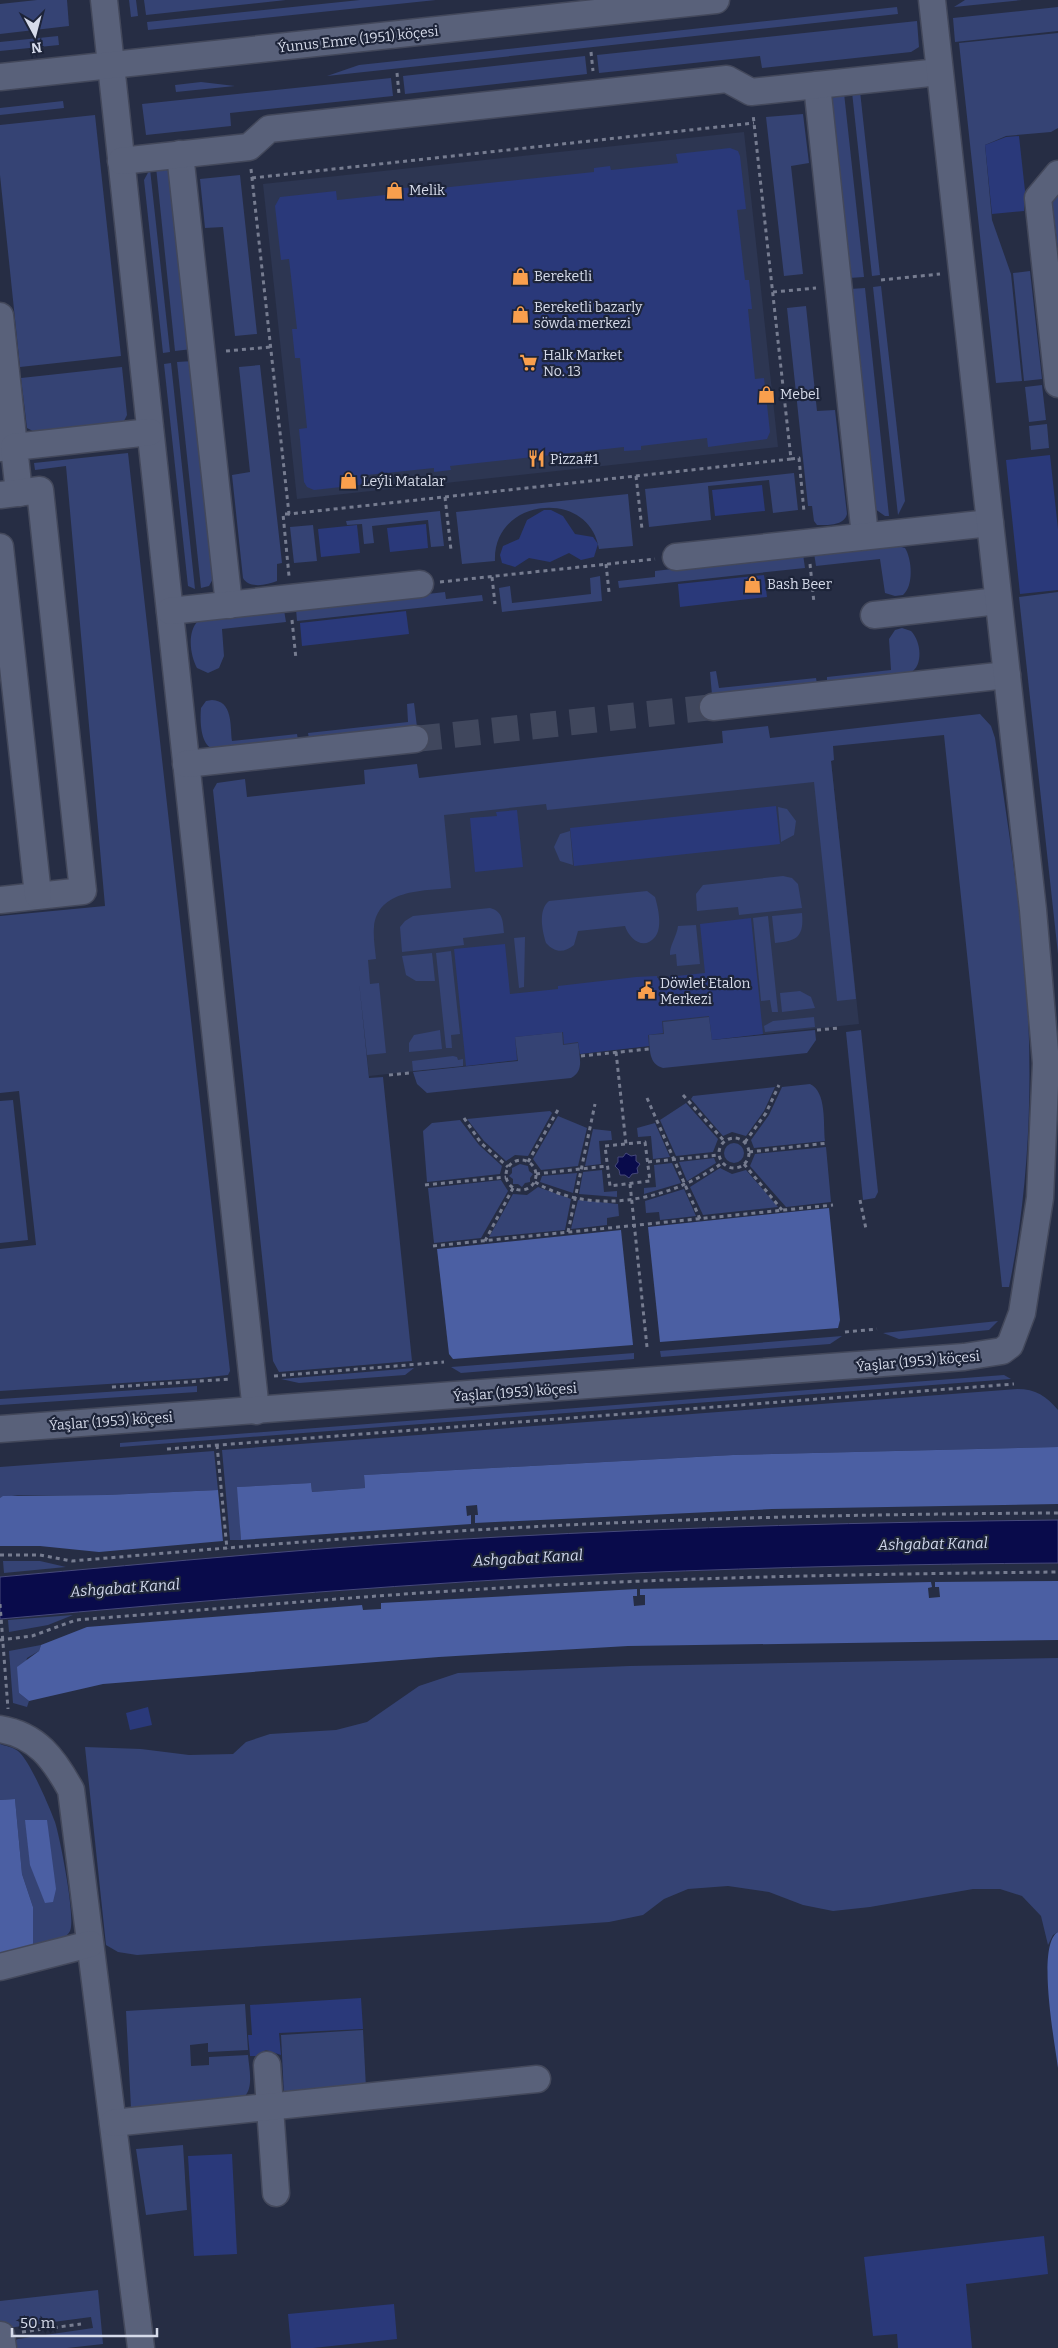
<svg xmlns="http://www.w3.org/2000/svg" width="1058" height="2348" viewBox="0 0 1058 2348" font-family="Bitter,serif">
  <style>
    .built { fill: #2d3652 }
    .green { fill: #354374 }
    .forest { fill: #4b5fa3 }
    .water { fill: #090b4b; stroke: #46497b }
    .building { fill: #2a397a }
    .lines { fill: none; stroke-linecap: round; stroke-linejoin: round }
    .minor-tunnel { stroke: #40475d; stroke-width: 26; stroke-dasharray: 26 13; stroke-linecap: butt }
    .minor-casing { stroke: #43485b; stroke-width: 29 }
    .path { stroke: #767c90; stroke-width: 3; stroke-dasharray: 4 4; stroke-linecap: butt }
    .minor { stroke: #59617a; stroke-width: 26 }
    .labels { text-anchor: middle; stroke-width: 4.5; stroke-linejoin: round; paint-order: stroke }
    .street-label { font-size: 14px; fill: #d6dbea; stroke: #1d2439 }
    .poi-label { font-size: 14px; fill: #d6dbea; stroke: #1d2439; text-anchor: start }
    .water-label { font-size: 15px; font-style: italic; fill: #d2d9ed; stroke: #1d2439 }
  </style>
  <rect width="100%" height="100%" fill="#262d44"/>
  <!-- built -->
  <g class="built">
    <polygon points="744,132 778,447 297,499 263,184"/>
    <polygon points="831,761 859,1024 369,1076 342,812"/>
  </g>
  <!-- green -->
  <g class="green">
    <polygon points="37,0 67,0 69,26 0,34 0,4"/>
    <polygon points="129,0 136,0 138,16 131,17"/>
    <polygon points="144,0 286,0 146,15"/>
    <polygon points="360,0 436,0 148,30 147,22"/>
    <polygon points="965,0 1022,0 954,7"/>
    <polygon points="897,7 898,14 327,76 359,65"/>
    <polygon points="1058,7 1058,31 955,42 953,18"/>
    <polygon points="917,21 919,47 911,52 762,68 760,56 599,73 597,55"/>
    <polygon points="1058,33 1058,128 1051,132 1006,136 985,145 992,220 1011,274 1022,381 996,383 959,43"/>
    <polygon points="58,36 59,45 0,51 0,42"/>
    <polygon points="585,56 587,74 405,94 403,76"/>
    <polygon points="391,78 393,96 230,113 231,126 146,135 142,104"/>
    <polygon points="201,82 235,86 176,92 175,85"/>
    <polygon points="860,91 880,275 872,276 852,92"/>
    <polygon points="844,93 864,277 849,278 831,99"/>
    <polygon points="63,101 64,108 0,115 0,108"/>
    <polygon points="803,114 809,163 791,166 803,274 784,276 766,117"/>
    <polygon points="95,115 121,356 20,367 0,175 0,125"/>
    <polygon points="156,167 170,171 192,349 175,351"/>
    <polygon points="150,169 170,352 163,353 144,180"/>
    <polygon points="240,175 257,334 235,336 223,227 205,228 200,179"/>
    <polygon points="1058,191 1058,251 1052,198"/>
    <polygon points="1030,271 1042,379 1024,381 1013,273"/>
    <polygon points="881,286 905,501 898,515 873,287"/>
    <polygon points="865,288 889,516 885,516 875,509 850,289"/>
    <path d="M806,306L817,411L835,410L847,514C844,526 828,525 817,525L814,521L812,506H808L787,308Z"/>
    <polygon points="193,361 215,575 209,586 201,588 177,362"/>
    <polygon points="171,363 195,589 188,586 164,364"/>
    <path d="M260,365L282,563L277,564V581C267,585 249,589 243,578L232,475L250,472L239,367Z"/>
    <polygon points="122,367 127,415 124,421 33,431 27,428 21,378"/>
    <polygon points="1042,385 1046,420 1029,422 1025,387"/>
    <polygon points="1047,424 1049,448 1031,450 1029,426"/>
    <polygon points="128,453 230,1371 228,1375 200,1378 0,1391 0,1249 36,1245 19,1091 0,1093 0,916 105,906 66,466 35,470 34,463"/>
    <polygon points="794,473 798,510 773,513 769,480 708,486 711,520 649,527 645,489"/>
    <path d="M628,494L633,546L599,549C589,487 492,498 495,561L462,564L456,512Z"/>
    <polygon points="440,511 444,546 431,547 428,520 372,526 374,543 364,544 362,524 347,525 346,521"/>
    <polygon points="313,525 317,561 294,563 290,527"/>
    <path d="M894,545L905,548C912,559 914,586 903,595L895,596L885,593L880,559L816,566L814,553Z"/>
    <polygon points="803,554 805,568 619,588 618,581 655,577 655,571"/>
    <polygon points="600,576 602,601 502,612 499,588 510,586 512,603 591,594 590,578"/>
    <polygon points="445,592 446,599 482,595 483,601 297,621 296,609"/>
    <polygon points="1058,592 1058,954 1019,597"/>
    <path d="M284,610L286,622L222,629L224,656L219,668L208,673L197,668C190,655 187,632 198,621Z"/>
    <path d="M902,628L911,631C921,641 924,666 910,673L827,683V677L891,670L889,639L895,630Z"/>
    <polygon points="716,671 719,688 816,678 817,684 712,695 710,672"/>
    <path d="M212,700C233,701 230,725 232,741L297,734L298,740L213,749C200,744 200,720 201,708L206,701Z"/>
    <polygon points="414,703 417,727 309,739 308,733 408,722 407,704"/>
    <path d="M980,714L991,726L995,738C1005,806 1016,875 1023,944C1034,1057 1032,1175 1009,1287H1002L944,735L833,746L834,760L831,761L856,999L837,1001L814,782L547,810L546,804L444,815L451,888C423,891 378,889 374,927C373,937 375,948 376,959L368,960L370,984L379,983L386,1053L367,1055L359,982L369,1078L383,1077L412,1361L279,1372L273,1361L213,790L217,783L245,779L247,797L365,784L364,770L417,764L419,778L723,743L722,731L768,726L770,738Z"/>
    <polygon points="778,807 787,809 796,821 794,835 781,842"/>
    <polygon points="570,831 573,865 560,861 554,847 560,834"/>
    <polygon points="783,876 792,878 798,884 802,908 739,915 738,907 697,911 696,894 703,885"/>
    <path d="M647,891L655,897C658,907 663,928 655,937C644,951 629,939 625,926L578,931L574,945C564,953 555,953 546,943C542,930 538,910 549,901Z"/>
    <path d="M490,908C503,911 503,922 504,933L463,938L464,945L402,952L400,927L405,921L413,916Z"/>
    <path d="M802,913C804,936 798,941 775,943L772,916Z"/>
    <polygon points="768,916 778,1012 772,1012 770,1000 761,1001 753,918"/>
    <path d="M696,925L700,964L677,966L676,954L670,955C669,946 677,936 678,926Z"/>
    <polygon points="525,937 524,987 519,988 514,938"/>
    <polygon points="451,951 460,1034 451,1035 452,1048 446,1048 436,953"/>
    <polygon points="432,953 435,981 416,981 406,975 402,956"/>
    <polygon points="800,991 811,997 815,1008 782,1012 780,993"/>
    <path d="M709,1017L712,1040L815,1030L816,1040L807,1053L663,1068C648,1064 650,1048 649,1035L664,1034L663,1022Z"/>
    <polygon points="814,1017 815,1027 765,1032 764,1026 773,1021"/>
    <polygon points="440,1030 442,1049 409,1052 409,1043 414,1035"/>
    <polygon points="861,1030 878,1192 875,1198 863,1200 846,1032"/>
    <path d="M562,1032L563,1045L578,1043C579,1056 585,1071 571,1078L427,1093L417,1084L413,1072L518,1061L515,1037Z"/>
    <polygon points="453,1056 457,1057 458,1060 463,1059 463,1066 413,1071 412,1061"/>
    <path d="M810,1084C827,1092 823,1124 825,1141L754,1148L751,1140L769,1115L782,1087Z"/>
    <polygon points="775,1087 764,1111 746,1136 732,1132 723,1136 691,1099 693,1096"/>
    <polygon points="13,1100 28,1240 0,1243 0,1101"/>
    <polygon points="686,1103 718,1139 713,1152 676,1156 660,1120"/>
    <polygon points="550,1111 552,1113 528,1156 515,1155 506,1161 484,1141 467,1119"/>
    <polygon points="558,1116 587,1128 578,1166 541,1170 533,1159"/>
    <polygon points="460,1120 479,1145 502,1166 500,1174 427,1182 423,1131 432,1123"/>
    <polygon points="655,1123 670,1157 653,1159 651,1136 638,1137 637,1128"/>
    <polygon points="593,1129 611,1131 612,1140 599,1141 601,1164 585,1166"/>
    <circle cx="734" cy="1153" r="10"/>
    <polygon points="826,1147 831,1202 786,1207 750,1166 755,1154"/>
    <polygon points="714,1158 716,1163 687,1181 679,1162"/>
    <polygon points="672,1163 681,1183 644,1194 644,1188 656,1187 654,1165"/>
    <polygon points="520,1164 528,1166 529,1171 533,1174 530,1178 530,1182 525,1183 522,1187 518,1184 513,1184 513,1179 509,1176 512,1173 512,1168"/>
    <polygon points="720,1168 732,1174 746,1170 778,1207 703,1215 690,1187"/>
    <polygon points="602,1170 604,1192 617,1191 617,1197 579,1194 583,1172"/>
    <polygon points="577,1173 573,1193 540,1182 542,1176"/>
    <polygon points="501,1180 508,1191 481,1238 434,1243 428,1188"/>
    <polygon points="538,1187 571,1199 565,1230 489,1237 513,1194 527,1195"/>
    <polygon points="684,1189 696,1216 660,1220 659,1212 646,1213 645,1201"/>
    <polygon points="578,1200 618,1204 619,1216 607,1218 607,1225 571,1229"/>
    <polygon points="998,1321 989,1330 899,1339 883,1333"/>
    <polygon points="842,1336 830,1344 661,1357 660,1351"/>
    <polygon points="634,1353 634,1359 461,1373 451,1367"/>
    <polygon points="414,1368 405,1375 299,1383 281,1379"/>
    <polygon points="1004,1375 1011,1379 120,1447 120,1443"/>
    <polygon points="197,1386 197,1392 0,1405 0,1399"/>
    <path d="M1017,1389C1036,1389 1046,1396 1058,1410V1447L733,1455L364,1475L365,1488L312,1492L311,1483L238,1487L241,1540H230L222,1450Z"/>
    <polygon points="214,1451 218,1490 106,1495 18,1495 0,1498 0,1467"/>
    <polygon points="3,1561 40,1561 66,1567 4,1573"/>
    <polygon points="73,1615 48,1625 9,1632 8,1620"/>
    <polygon points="41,1645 39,1651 27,1658 19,1693 29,1701 27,1707 13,1703 9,1651"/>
    <polygon points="1058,1658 1058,1932 1053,1935 1048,1945 1041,1916 1022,1896 1000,1889 973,1889 870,1907 833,1911 803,1905 769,1892 728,1886 688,1889 664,1899 643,1915 609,1922 137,1955 118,1952 106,1945 85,1747 141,1749 189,1755 233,1754 246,1742 270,1734 336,1730 367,1722 419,1686 458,1673 629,1666"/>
    <path d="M0,1744C5,1746 13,1747 18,1751C30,1761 49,1806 55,1822C60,1838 76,1918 70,1931C64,1942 45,1945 33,1949V1907L22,1874L15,1799L0,1800Z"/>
    <path d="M245,2004L248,2050L208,2052V2043L190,2045L191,2066L209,2065V2057L248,2055C249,2068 254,2088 244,2097L131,2108L126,2011Z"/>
    <polygon points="363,2030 366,2088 284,2095 281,2035"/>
    <polygon points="183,2145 187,2210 146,2215 136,2149"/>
    <polygon points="98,2290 103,2344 67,2348 11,2348 14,2341 18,2339 93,2328 91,2317 0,2329 0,2301"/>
  </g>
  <!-- forest -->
  <g class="forest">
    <polygon points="829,1208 840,1320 838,1328 660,1342 648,1227"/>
    <polygon points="621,1230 633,1345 453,1359 449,1354 437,1249"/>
    <polygon points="1058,1447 1058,1504 772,1509 475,1523 475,1515 478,1515 477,1505 466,1506 467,1516 471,1515 471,1524 241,1540 237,1487 311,1483 312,1492 365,1488 364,1475 733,1455"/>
    <polygon points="218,1490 223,1541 99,1552 40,1546 0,1546 0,1498 3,1496 106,1495"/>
    <polygon points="1058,1581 1058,1640 628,1646 439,1657 103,1684 29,1701 19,1693 17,1667 39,1651 41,1645 87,1627 362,1605 363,1610 381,1609 381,1603 637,1589 637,1596 633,1596 634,1606 645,1605 645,1595 640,1595 640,1589 931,1582 932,1587 928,1588 929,1598 940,1597 939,1587 935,1587 935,1582"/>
    <polygon points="15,1799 22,1874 33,1907 33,1949 0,1956 0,1800"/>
    <polygon points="25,1820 47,1820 56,1889 53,1902 45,1903 30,1865"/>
    <path d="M1058,1932V2068C1055,2044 1036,1944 1058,1932Z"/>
  </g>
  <!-- water -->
  <g class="water">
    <polygon points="626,1153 631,1156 636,1155 636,1161 640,1164 637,1168 638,1173 632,1174 629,1178 625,1175 620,1175 619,1170 615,1166 618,1162 618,1157 623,1157"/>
    <path d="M1058,1520V1563C916,1564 774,1567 632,1573C421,1582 210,1600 0,1619V1577C166,1562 332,1546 499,1537C685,1527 872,1522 1058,1520Z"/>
  </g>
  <!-- building -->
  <g class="building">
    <polygon points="1019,136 1025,191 1024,211 992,214 985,145 1006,137"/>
    <polygon points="730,148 738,151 740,156 746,209 737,210 745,280 749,280 752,309 748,309 755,379 764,378 770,432 767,439 708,447 707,438 641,446 641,450 624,451 624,447 450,466 451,470 434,472 434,468 367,475 368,484 314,490 307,487 304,482 299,429 307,428 300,358 295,358 292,329 297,329 289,259 281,260 275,206 280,197 336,191 337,200 404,193 403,188 420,187 421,190 594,172 594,168 610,166 611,170 678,163 676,154"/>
    <polygon points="1050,455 1058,529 1058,590 1020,594 1006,460"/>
    <polygon points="762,485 765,511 715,516 712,490"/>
    <polygon points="544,510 551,510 563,516 575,534 593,537 598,544 594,557 581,560 569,553 550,562 529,558 515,567 502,563 500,555 503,546 519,539 527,520"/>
    <polygon points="426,524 428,548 390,552 387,528"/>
    <polygon points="357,525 360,553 321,557 318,529"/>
    <polygon points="764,575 767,597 680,607 678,584"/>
    <polygon points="406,611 409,634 302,646 300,623"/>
    <polygon points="776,806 780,844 574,866 570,828"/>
    <polygon points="517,810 523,867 475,872 470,818 497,816 496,812"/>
    <polygon points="751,918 763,1034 712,1040 709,1016 662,1021 663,1033 648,1035 649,1046 580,1054 578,1042 564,1044 563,1032 515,1037 517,1060 466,1066 454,949 505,944 510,994 558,989 558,986 636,977 657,976 657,978 705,973 700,924"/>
    <polygon points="148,1707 152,1725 130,1730 126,1713"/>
    <polygon points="361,1998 363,2029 279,2033 281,2055 266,2050 256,2056 250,2056 248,2035 252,2035 250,2005"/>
    <polygon points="232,2154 237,2254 194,2256 188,2156"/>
    <polygon points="1044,2236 1048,2274 966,2284 972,2348 898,2348 897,2334 873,2336 864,2257"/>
    <polygon points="394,2304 397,2339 313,2348 291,2348 288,2314"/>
  </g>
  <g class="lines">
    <!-- minor-tunnel -->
    <polyline class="minor-tunnel" points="415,739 713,707"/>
    <defs>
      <g id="minor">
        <polyline points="104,0 256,1411"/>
        <polyline points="0,77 716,0"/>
        <polyline points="817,85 865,536"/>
        <polyline points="180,154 229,605"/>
        <polyline points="121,161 249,147 269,129 727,79 751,92 939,72"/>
        <polyline points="1058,174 1038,198 1058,384"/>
        <polyline points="0,316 14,447 0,448"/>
        <polyline points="19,493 14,447 150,432"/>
        <polyline points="0,495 40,490 83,891 0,900"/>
        <polyline points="0,547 38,895"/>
        <polyline points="676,557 990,523"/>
        <polyline points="170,611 420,584"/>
        <polyline points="874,615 998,601"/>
        <polyline points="713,707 1007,675"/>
        <polyline points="186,764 415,739"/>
        <polyline points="0,1429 964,1357 1002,1351 1010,1345 1022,1313 1040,1198 1046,1063 1033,910 932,0"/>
        <path d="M0,1729C37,1735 54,1759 71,1790L141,2348"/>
        <polyline points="0,1967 90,1944"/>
        <polyline points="267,2065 276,2193"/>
        <polyline points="113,2123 537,2079"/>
        <polyline points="1,2335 3,2348"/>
      </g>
    </defs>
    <!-- minor casing -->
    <use href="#minor" class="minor-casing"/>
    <!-- path -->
    <g class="path">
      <polyline points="591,52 593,71"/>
      <polyline points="397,73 399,94"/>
      <polyline points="251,169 289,514 791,459 753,114"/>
      <polyline points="252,178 754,123"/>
      <polyline points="881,280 940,274"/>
      <polyline points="773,292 816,288"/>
      <polyline points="226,351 271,347"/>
      <polyline points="791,459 799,458 804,512"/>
      <polyline points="636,476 642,529"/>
      <polyline points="445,497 451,550"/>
      <polyline points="289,514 283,514 289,576"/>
      <polyline points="606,564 609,592"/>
      <polyline points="810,564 814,603"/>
      <polyline points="492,577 495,604"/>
      <polyline points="440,582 655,559"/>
      <polyline points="292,620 296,659"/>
      <polyline points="817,1030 839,1028"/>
      <polyline points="616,1052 626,1144"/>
      <polyline points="581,1056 649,1049"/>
      <polyline points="389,1075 410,1073"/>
      <polyline points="683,1095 725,1142"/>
      <polyline points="647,1098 700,1219"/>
      <polyline points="464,1118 481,1143 508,1167"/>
      <circle cx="734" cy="1153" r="15"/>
      <polygon points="645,1142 650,1181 610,1186 605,1146"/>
      <polyline points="745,1142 766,1113 779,1085"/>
      <polyline points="749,1152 828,1143"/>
      <circle cx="521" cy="1175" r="15"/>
      <polyline points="528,1162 559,1108"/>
      <polyline points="648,1162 719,1155"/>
      <polyline points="744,1164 782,1210"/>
      <polyline points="536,1174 607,1166"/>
      <path d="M535,1182C592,1217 671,1200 722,1163"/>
      <polyline points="630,1184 647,1347"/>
      <polyline points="425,1185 506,1177"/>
      <polyline points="860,1200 866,1229"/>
      <polyline points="568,1232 595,1104"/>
      <polyline points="485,1241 513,1188"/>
      <polyline points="433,1246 833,1205"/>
      <polyline points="845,1332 877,1329"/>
      <polyline points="274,1376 444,1362"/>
      <polyline points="112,1387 231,1379"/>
      <polyline points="217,1445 227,1549"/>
      <polyline points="167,1449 1014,1384"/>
      <path d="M0,1555H40L72,1561C213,1549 353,1537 493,1529C681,1518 869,1514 1058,1513"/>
      <polyline points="0,1604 8,1709"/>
      <path d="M0,1640L32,1636L76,1620C217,1609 358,1596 500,1588C686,1577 872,1574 1058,1572"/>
      <polyline points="22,2332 81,2324"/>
    </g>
    <!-- minor -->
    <use href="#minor" class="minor"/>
  </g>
  <!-- icons -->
  <defs>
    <symbol id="shop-bare" viewBox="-9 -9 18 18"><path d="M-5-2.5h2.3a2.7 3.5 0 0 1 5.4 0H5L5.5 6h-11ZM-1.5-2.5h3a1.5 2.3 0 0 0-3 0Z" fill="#f99f4d" stroke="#1d2439" stroke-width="2.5" paint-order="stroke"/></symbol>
    <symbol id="supermarket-bare" viewBox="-9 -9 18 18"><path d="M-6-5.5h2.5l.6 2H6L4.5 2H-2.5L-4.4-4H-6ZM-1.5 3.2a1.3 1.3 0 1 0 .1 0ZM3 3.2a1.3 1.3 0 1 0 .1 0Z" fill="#f99f4d" stroke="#1d2439" stroke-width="2.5" paint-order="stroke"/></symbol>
    <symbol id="restaurant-bare" viewBox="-9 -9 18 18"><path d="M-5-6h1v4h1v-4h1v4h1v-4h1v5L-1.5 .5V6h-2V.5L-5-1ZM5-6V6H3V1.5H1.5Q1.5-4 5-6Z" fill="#f99f4d" stroke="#1d2439" stroke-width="2.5" paint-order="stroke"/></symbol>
    <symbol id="civic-bare" viewBox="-9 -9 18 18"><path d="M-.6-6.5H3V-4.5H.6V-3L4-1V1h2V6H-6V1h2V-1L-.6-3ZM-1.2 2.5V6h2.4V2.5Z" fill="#f99f4d" stroke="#1d2439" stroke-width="2.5" paint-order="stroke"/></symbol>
  </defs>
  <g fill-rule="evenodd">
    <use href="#shop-bare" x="382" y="178" width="25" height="25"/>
    <use href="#shop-bare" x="508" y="264" width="25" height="25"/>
    <use href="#shop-bare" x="508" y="302" width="25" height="25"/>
    <use href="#supermarket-bare" x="516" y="350" width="25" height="25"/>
    <use href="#shop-bare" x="754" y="382" width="25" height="25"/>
    <use href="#restaurant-bare" x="524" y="446" width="25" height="25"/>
    <use href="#shop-bare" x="336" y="468" width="25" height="25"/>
    <use href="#shop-bare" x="740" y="572" width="25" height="25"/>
    <use href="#civic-bare" x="634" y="978" width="25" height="25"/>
  </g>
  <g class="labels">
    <!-- street labels -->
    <g class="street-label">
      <text transform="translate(358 39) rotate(-6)" y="5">Ýunus Emre (1951) köçesi</text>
      <text transform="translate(918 1361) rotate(-5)" y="5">Ýaşlar (1953) köçesi</text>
      <text transform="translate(515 1392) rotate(-4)" y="5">Ýaşlar (1953) köçesi</text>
      <text transform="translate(111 1421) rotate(-4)" y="5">Ýaşlar (1953) köçesi</text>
    </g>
    <!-- poi labels -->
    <g class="poi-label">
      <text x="409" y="195">Melik</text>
      <text x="534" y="281">Bereketli</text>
      <text x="534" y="312">Bereketli bazarly<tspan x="534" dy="16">söwda merkezi</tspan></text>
      <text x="543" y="360">Halk Market<tspan x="543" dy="16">No. 13</tspan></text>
      <text x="780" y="399">Mebel</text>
      <text x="550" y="464">Pizza#1</text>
      <text x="362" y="486">Leýli Matalar</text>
      <text x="767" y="589">Bash Beer</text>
      <text x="660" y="988">Döwlet Etalon<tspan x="660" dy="16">Merkezi</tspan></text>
    </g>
    <!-- water labels -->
    <g class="water-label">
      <text transform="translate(933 1544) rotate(-1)" y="5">Ashgabat Kanal</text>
      <text transform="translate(528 1558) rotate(-3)" y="5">Ashgabat Kanal</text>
      <text transform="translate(125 1588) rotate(-4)" y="5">Ashgabat Kanal</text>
    </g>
  </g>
  <!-- north arrow -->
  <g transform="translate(35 35) rotate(173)" stroke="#1d2439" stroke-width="4" paint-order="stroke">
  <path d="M0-4L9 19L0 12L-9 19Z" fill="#d6dbea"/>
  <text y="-8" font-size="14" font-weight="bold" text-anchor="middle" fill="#d6dbea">N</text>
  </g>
  <!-- scale -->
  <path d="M12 2328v8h145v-8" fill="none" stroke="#d6dbea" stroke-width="2.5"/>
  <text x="20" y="2328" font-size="15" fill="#d6dbea" stroke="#1d2439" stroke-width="4" paint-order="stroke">50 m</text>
</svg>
